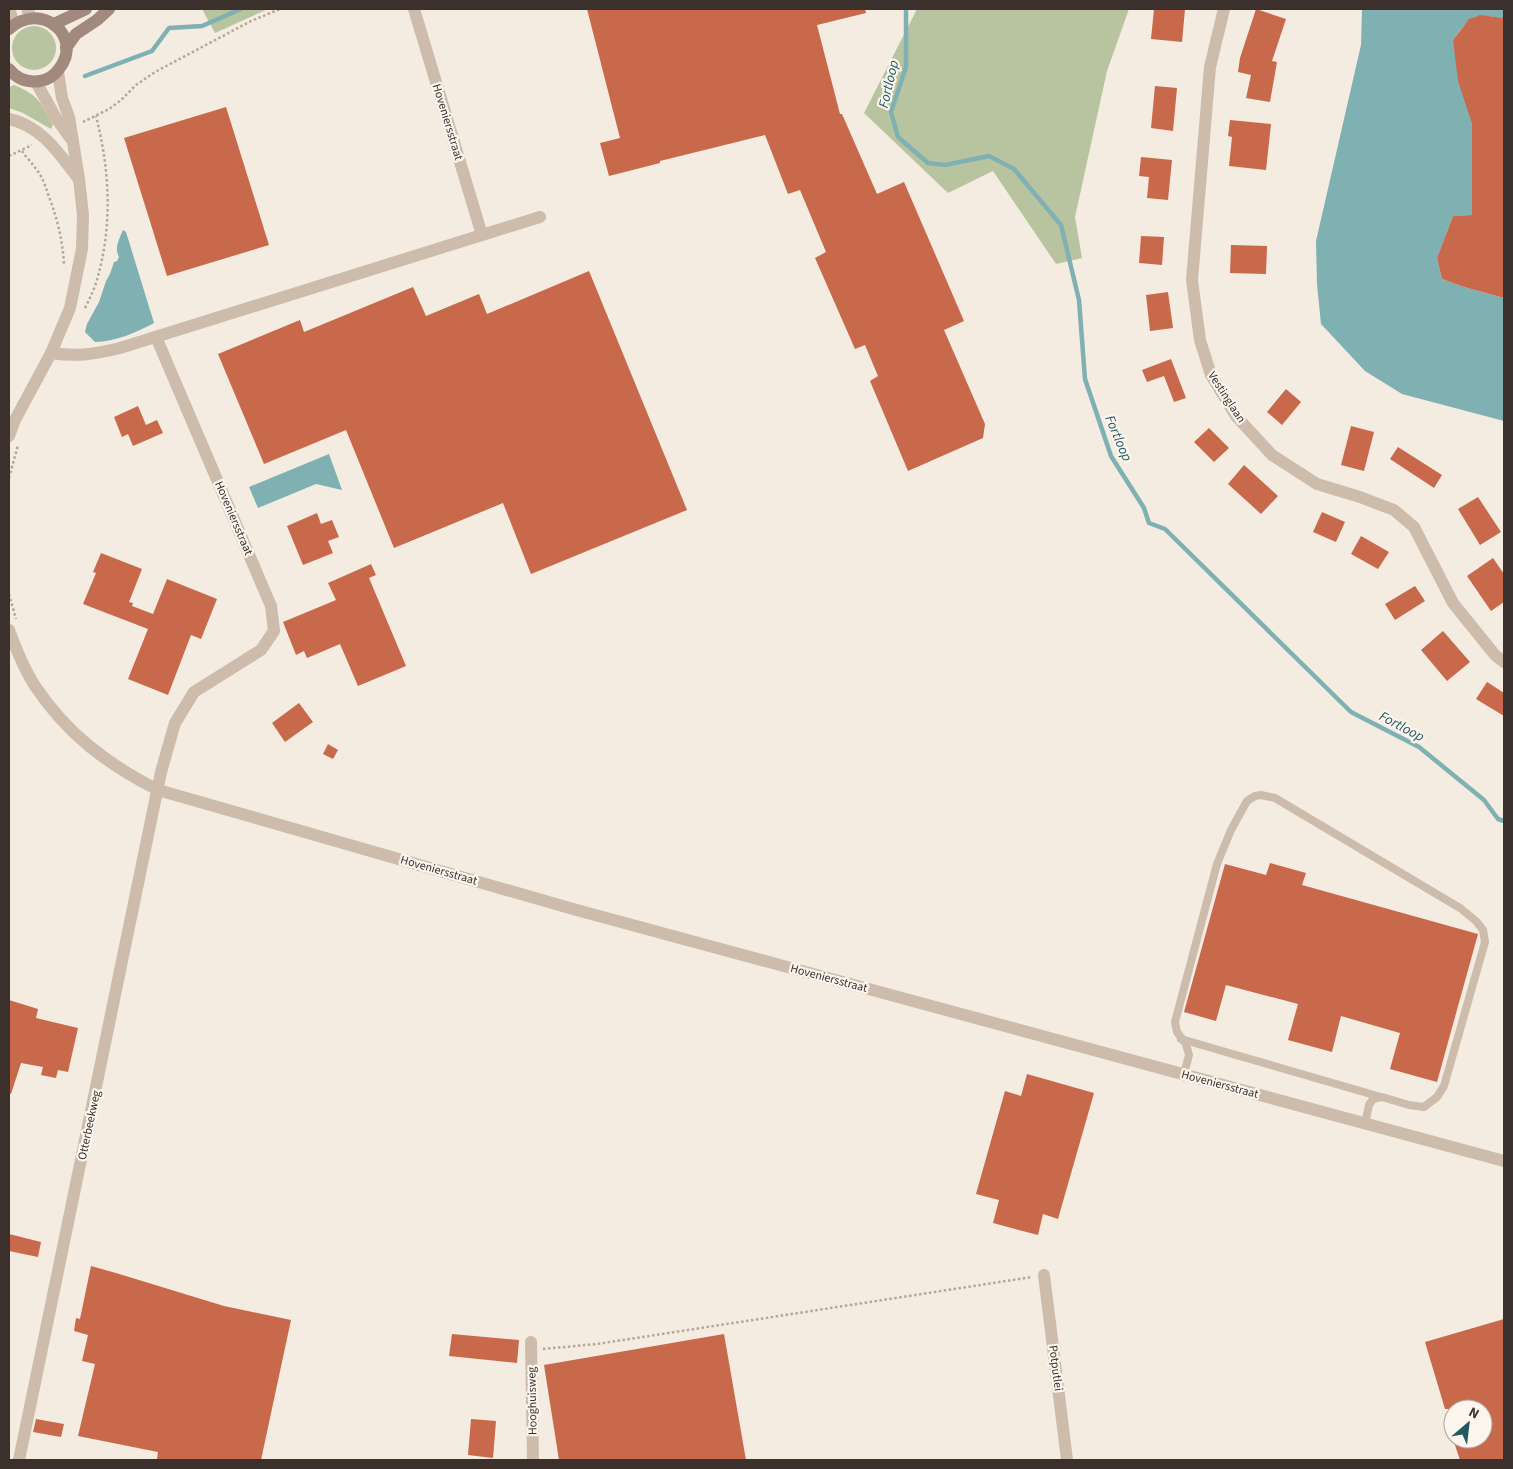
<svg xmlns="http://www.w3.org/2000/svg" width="1513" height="1469" viewBox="0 0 1513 1469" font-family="'Source Sans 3',sans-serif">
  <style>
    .green { fill: #b8c4a0 }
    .water { fill: #7fb0b2 }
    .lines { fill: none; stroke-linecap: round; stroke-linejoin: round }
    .stream { stroke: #7fb0b2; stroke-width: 4.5 }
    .building { fill: #c8694b }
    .path { stroke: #b9a596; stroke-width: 2.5; stroke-dasharray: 2.5 2.5; stroke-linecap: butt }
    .lane { stroke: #cdbbac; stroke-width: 8 }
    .street { stroke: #cdbbac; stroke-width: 12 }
    .secondary { stroke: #a18a7d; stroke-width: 12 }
    .labels { text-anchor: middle; stroke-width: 4.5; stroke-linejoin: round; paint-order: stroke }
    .street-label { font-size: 12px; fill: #3b302b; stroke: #fbf5ee }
    .water-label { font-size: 14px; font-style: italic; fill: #1f5a5e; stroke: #fbf5ee }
  </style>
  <rect width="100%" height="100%" fill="#f4ebe1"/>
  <!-- green -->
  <g class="green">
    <polygon points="202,9 268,9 215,33"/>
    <polygon points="917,9 1129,9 1107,71 1075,217 1082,258 1056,264 993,171 948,193 864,113"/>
    <circle cx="34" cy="48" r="22"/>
    <path d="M14,85C39,95 41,103 53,125L51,129L23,113L9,108V87Z"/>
  </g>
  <!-- water -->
  <g class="water">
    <path d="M1362,9H1504V18C1470,14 1473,13 1453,40L1472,124V215L1453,216L1437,258L1442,279L1464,287L1504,298V421L1402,394L1365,371L1321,324L1317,284L1316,241L1361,45Z"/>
    <path d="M123,230L126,232L154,323C137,332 115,342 95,342L85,332L87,324L99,302L106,281L110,274L114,262L117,261L119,257C114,248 119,240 123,230Z"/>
    <polygon points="329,454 342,490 316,484 258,508 249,487"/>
  </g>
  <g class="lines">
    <!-- stream -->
    <g class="stream">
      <polyline points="906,9 906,67 891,112 898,137 928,163 945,165 989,156 1014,169 1061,225 1079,300 1085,379 1111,456 1144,508 1149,523 1165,529 1351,712 1419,747 1484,800 1498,819 1504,821"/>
      <polyline points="85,76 152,51 169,28 202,26 241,9"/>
    </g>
  </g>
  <!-- building -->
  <g class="building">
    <polygon points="587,9 865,9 866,13 817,25 840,114 842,114 877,194 904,182 964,321 944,330 985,424 983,438 908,471 870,381 878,376 865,345 855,349 815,258 826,252 800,190 788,194 765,135 660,161 660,163 609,176 600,143 620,138"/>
    <polygon points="1154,9 1185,9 1182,42 1151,39"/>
    <polygon points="1256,9 1286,19 1272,61 1277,62 1270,102 1246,98 1251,75 1238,72 1240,58"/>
    <polygon points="1480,15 1504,18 1504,298 1464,287 1442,279 1437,258 1453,216 1472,215 1472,124 1458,81 1453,40 1469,19"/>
    <polygon points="1155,86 1177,88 1173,131 1151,128"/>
    <polygon points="226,107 269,245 167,276 124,138"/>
    <polygon points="1230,120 1271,124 1266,170 1229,166 1232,137 1228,136"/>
    <polygon points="1141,157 1172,160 1168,200 1147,198 1149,177 1139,176"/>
    <polygon points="1141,236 1164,237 1162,265 1139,263"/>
    <polygon points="1231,245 1267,246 1266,274 1230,273"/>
    <polygon points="589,271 687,510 531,574 503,503 394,548 346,430 264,464 218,354 300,320 304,332 413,287 426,316 479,294 487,314"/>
    <polygon points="1168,292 1173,328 1150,331 1146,295"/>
    <polygon points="1171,359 1186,398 1174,402 1164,376 1147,382 1142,370"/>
    <polygon points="1286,389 1301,402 1282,425 1267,412"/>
    <polygon points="138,406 146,425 157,420 163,433 133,446 128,434 122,437 114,417"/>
    <polygon points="1351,426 1374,432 1364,471 1341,465"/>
    <polygon points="1209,428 1229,448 1214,462 1194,442"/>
    <polygon points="1398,447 1442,475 1434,488 1390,459"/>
    <polygon points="1244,465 1278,496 1261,514 1228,484"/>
    <polygon points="1478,497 1501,532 1480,545 1458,509"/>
    <polygon points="1322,512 1345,522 1336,542 1313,532"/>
    <polygon points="317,513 321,524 332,520 339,537 328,541 333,553 303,565 287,526"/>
    <polygon points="1361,536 1389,552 1378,569 1351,554"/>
    <polygon points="101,553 142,569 129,602 133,603 132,606 153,614 167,579 217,599 201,639 191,635 168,695 128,679 148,629 83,604 96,573 93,572"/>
    <polygon points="1493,558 1504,574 1504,602 1491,611 1467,576"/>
    <polygon points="371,564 376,575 369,578 406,666 358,686 340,644 307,658 304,651 296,655 283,622 336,600 328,583"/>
    <polygon points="1415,586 1425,601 1395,620 1385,604"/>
    <polygon points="1443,631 1470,662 1447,681 1421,650"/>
    <polygon points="1487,682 1504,693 1504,716 1476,699"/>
    <polygon points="299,703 313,722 285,742 272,723"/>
    <polygon points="328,744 338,750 333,759 323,754"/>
    <polygon points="1270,863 1306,873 1302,885 1478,934 1437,1082 1390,1069 1400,1033 1341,1016 1332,1052 1288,1040 1298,1004 1226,985 1216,1021 1184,1012 1225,864 1266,875"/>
    <polygon points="9,1000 38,1009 36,1018 78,1028 68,1072 58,1070 56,1078 41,1075 43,1067 21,1063 11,1094 9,1093"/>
    <polygon points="1027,1074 1094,1093 1058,1219 1043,1214 1038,1235 993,1223 999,1200 976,1194 1005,1091 1021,1096"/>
    <polygon points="9,1234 41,1242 38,1257 9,1251"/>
    <polygon points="91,1266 116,1273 224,1306 291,1320 261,1460 165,1460 157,1459 158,1452 78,1436 95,1364 82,1361 88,1335 74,1331 76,1318 80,1319"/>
    <polygon points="1504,1319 1504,1460 1460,1460 1453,1439 1483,1439 1483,1409 1445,1409 1425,1342"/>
    <polygon points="452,1334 519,1340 517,1363 449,1356"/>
    <polygon points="724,1334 746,1460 559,1460 544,1365"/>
    <polygon points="36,1419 64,1424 61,1437 33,1432"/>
    <polygon points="471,1419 496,1421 493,1458 468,1455"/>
  </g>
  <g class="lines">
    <!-- path -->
    <g class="path">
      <polyline points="83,122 109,109 120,101 136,85 155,72 251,21 280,9"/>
      <path d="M22,151C26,157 32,163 36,169C42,176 45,185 48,194C57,218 63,240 64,266"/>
      <polyline points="9,156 32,145"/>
      <path d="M85,308C89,300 93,292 96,283C113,228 110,171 96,116"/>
      <polyline points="9,478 18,445"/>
      <polyline points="9,594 16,619"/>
      <polyline points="543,1349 597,1344 1032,1277"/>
    </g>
    <!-- lane -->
    <g class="lane">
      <polyline points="1181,1039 1381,1097"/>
      <polyline points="1184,1074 1189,1055 1186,1044 1177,1032 1175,1022 1217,864 1231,830 1247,801 1255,796 1261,795 1275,798 1460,908 1476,921 1483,930 1485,942 1444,1086 1437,1097 1424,1107 1409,1105 1382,1097 1373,1099 1369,1105 1365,1124"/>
    </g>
    <!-- street -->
    <g class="street">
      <polyline points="9,9 14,23"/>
      <polyline points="27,9 31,17"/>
      <polyline points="1224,9 1210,67 1192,280 1200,340 1211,375 1236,416 1272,455 1317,484 1360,497 1394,510 1414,527 1453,603 1495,655 1504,662"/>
      <polyline points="36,82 56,118 71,139"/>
      <path d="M9,119C40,125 59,153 77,177"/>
      <polyline points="482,235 540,217"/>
      <path d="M51,353C78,357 95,354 120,348L482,235L414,9"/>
      <polyline points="9,436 15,420 51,353 70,308 82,249 83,215 79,179 69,117 62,98 58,72"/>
      <path d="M9,630C16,649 24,669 35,686C67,734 107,764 158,790L573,909L1504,1161"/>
      <polyline points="1044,1275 1067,1460"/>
      <polyline points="531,1342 533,1460"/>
      <polyline points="19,1460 161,772 175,723 194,692 261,650 274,631 271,606 156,337"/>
    </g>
    <!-- secondary -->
    <g class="secondary">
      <polyline points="54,24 86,9"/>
      <path d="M9,29C40,0 85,36 59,69C54,76 48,80 40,81C27,83 17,79 9,69"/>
      <polyline points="66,48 76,34 97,20 109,9"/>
    </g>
  </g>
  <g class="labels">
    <!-- street labels -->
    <g class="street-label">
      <text transform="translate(448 122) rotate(73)" y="4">Hoveniersstraat</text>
      <text transform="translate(1227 397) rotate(57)" y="4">Vestinglaan</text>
      <text transform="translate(234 518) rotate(67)" y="4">Hoveniersstraat</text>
      <text transform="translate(439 870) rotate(16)" y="4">Hoveniersstraat</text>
      <text transform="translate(829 978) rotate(15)" y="4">Hoveniersstraat</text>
      <text transform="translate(1220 1084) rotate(15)" y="4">Hoveniersstraat</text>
      <text transform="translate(89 1125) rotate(-78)" y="4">Otterbeekweg</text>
      <text transform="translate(1056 1368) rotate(83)" y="4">Potputlei</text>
      <text transform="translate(532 1401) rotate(-91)" y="4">Hooghuisweg</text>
    </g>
    <!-- water labels -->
    <g class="water-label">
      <text transform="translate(888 84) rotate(-77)" y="5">Fortloop</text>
      <text transform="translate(1119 438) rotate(67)" y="5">Fortloop</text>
      <text transform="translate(1402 726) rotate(28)" y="5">Fortloop</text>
    </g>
  </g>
  <!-- border -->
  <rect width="1513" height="1469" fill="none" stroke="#3b302b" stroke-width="20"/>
  <!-- north arrow -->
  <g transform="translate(1468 1424) rotate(28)"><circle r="24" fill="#fbf5ee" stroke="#aea6a0"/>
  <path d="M0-4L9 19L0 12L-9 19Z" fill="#1f5a5e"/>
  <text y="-8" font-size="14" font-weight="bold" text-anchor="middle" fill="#3b302b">N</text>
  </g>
</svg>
